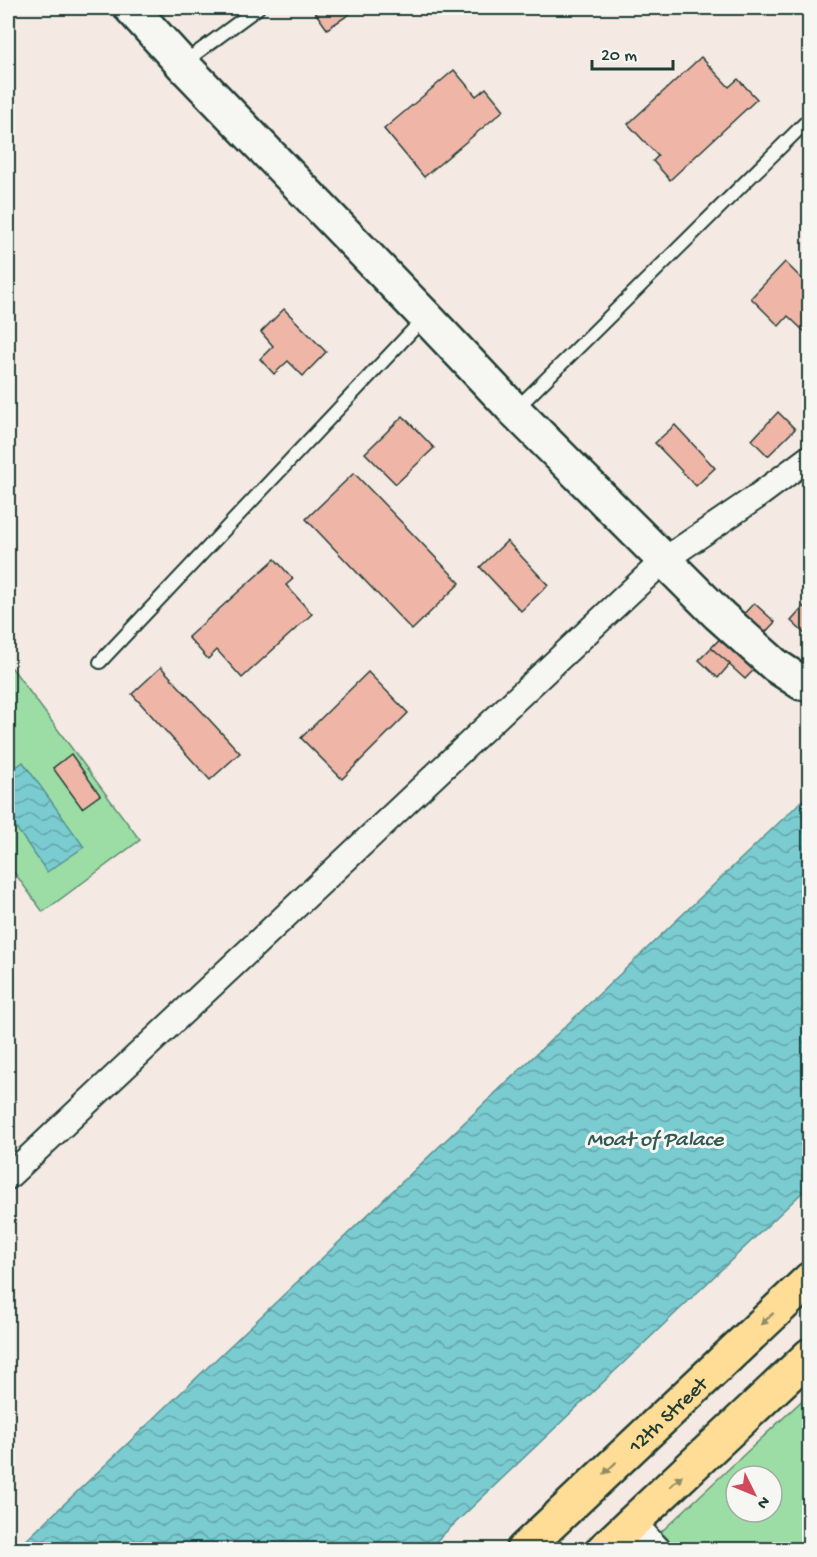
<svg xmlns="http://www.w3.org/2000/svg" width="817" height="1557" viewBox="0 0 817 1557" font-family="'Gochi Hand',sans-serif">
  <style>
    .park { fill: #9cdda6; stroke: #5e8d6d; stroke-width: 1.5; fill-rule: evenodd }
    .water { fill: url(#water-waves); stroke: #569392; stroke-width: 1.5 }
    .building { fill: #efb6a8; stroke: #1f3d34; stroke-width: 1.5 }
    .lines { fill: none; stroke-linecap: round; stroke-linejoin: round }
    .lane-casing { stroke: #1f3d34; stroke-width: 16 }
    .street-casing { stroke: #1f3d34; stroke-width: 28 }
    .secondary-casing { stroke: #1f3d34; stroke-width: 38 }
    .primary-casing { stroke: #1f3d34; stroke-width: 38 }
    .lane { stroke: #f6f6f2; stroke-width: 12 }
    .street { stroke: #f6f6f2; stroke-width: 24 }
    .secondary { stroke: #f6f6f2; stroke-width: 33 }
    .primary { stroke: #ffdd96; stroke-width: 33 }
    .oneway { fill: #8f8d65 }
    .labels { text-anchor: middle; stroke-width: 6; stroke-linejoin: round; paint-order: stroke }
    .street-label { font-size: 21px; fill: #1f3d34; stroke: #f6f6f2 }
    .water-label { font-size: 22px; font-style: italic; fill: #315a53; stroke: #f6f6f2 }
  </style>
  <defs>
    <pattern id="water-waves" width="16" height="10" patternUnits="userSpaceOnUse" patternTransform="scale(1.5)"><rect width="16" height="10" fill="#7accd1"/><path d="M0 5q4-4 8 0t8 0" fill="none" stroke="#63a7aa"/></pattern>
  </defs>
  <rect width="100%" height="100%" fill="#f5e9e3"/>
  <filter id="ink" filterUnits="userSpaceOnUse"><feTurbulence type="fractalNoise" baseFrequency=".0167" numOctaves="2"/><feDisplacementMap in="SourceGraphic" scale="12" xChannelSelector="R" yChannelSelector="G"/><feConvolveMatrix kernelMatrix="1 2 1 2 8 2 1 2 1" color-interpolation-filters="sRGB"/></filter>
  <g filter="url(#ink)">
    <!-- park -->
    <g class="park">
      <polygon points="12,668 140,840 43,912 8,864 8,672"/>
      <path d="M809,1394V1549H678L661,1532ZM736,1476H772V1512H736Z"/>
    </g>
    <!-- water -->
    <g class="water">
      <polygon points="23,762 84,847 47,872 8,816 8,773"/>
      <polygon points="809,794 809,1186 428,1549 17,1549"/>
    </g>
    <!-- building -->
    <g class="building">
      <polygon points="312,8 359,8 327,29"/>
      <polygon points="701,57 729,87 738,79 757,99 670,180 653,161 658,156 628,124"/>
      <polygon points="454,70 476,96 486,88 504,110 424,177 384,129"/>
      <polygon points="785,262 810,287 810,331 807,334 788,316 779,326 751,298"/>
      <polygon points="284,309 326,352 303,376 288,361 274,374 260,359 273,346 261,332"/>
      <polygon points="778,412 795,429 768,456 752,440"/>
      <polygon points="403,416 434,448 396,484 365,453"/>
      <polygon points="675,425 715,468 696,486 655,443"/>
      <polygon points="354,473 460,583 412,630 306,519"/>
      <polygon points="507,541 548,585 521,611 480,567"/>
      <polygon points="275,559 293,579 286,585 312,614 242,678 217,650 208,659 188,637"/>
      <polygon points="808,602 810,634 807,636 791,621"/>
      <polygon points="754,603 775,622 759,639 738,620"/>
      <polygon points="738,620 772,651 745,679 711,648"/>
      <polygon points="711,648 730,664 718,678 699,660"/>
      <polygon points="161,667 240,753 210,780 132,694"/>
      <polygon points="368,672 408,713 342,779 301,738"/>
      <polygon points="71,754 100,795 82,808 53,768"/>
    </g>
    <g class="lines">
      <defs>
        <g id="lane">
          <polyline points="183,63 258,8"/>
          <polyline points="516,409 810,118"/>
          <polyline points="100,662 425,317"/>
        </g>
        <g id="street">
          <polyline points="8,1177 664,560 755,498 810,457"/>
          <polyline points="633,1522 659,1550"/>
        </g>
        <polyline id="secondary" points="131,8 182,64 426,317 514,410 718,614 776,666 802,683 810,684"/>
        <g id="primary">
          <path id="s1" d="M523,1550L810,1279"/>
          <polyline points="603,1550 810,1355"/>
        </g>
      </defs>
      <!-- lane casing -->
      <use href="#lane" class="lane-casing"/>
      <!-- street casing -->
      <use href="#street" class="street-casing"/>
      <!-- secondary casing -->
      <use href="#secondary" class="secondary-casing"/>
      <!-- primary casing -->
      <use href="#primary" class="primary-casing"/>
      <!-- lane -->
      <use href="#lane" class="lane"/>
      <!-- street -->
      <use href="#street" class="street"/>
      <!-- secondary -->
      <use href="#secondary" class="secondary"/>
      <!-- primary -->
      <use href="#primary" class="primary"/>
    </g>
    <!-- one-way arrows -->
    <defs><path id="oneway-solid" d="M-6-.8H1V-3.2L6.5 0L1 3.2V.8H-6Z" transform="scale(1.5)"/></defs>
    <g class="oneway">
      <use href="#oneway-solid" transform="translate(767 1319) rotate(137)"/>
      <use href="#oneway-solid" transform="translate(610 1468) rotate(136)"/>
      <use href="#oneway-solid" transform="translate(676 1481) rotate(-43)"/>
    </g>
  </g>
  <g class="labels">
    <!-- street labels -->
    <g class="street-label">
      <text dy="7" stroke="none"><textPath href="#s1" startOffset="198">12th Street</textPath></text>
    </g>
    <!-- water labels -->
    <g class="water-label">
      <text x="655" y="1145">Moat of Palace</text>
    </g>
  </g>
  <!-- margin -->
  <rect width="817" height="1557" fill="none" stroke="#f6f6f2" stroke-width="30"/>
  <rect x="15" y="15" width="787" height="1527" fill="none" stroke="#1f3d34" stroke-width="2" filter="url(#ink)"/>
  <!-- north arrow -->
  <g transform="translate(754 1494) rotate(133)"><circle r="28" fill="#f6f6f2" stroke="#a0aca6" stroke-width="1.5"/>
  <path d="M0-4.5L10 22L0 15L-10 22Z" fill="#d1495b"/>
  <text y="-9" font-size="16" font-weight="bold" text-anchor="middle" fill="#1f3d34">N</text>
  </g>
  <!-- scale -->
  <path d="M592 60v9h81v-9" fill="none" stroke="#1f3d34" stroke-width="3"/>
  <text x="601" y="60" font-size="18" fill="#1f3d34" stroke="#f6f6f2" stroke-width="4.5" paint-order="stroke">20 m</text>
</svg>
